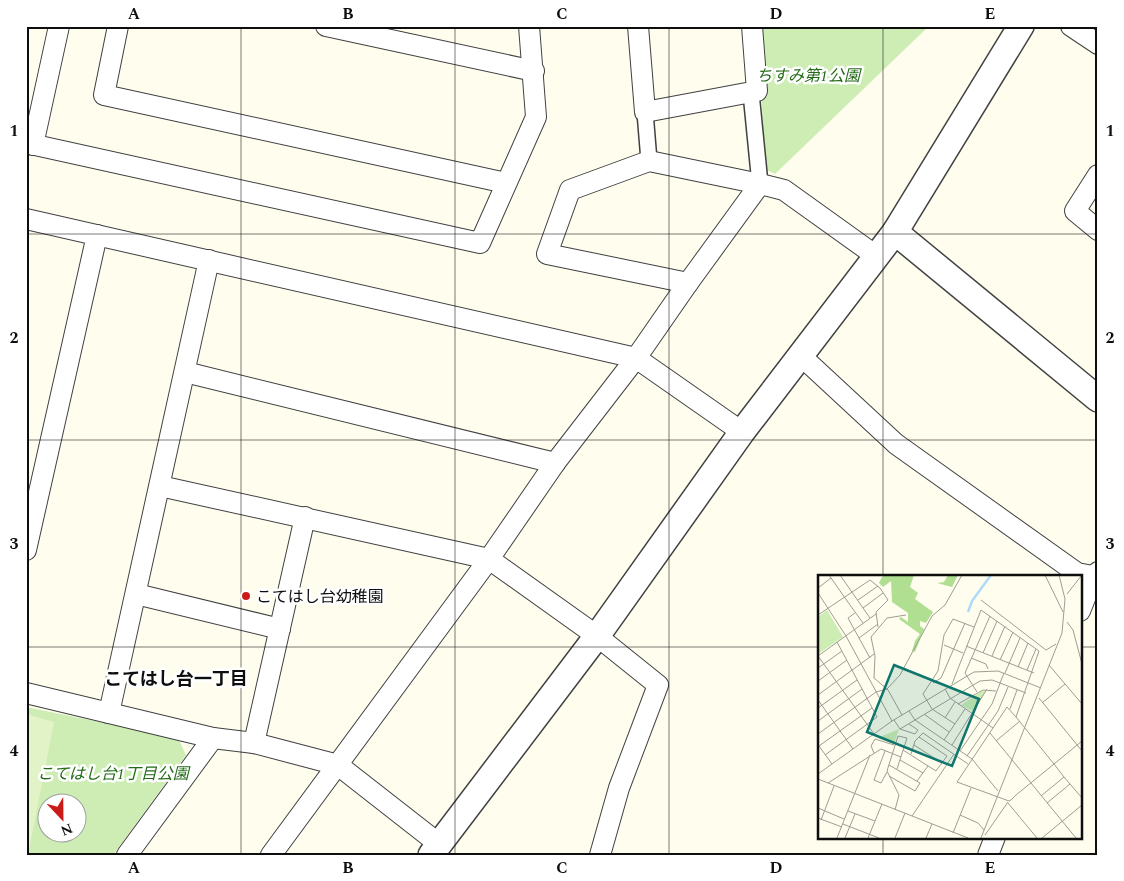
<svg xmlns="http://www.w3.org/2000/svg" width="1124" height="881" viewBox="0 0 1124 881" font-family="Spectral,'Noto Sans JP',serif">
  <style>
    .green { fill: #ceedb4; fill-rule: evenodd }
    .pitch { fill: #e1f3c7 }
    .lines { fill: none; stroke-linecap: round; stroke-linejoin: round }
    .pedestrian-casing { stroke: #414141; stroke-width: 18 }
    .minor-casing { stroke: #414141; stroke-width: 22 }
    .tertiary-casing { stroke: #414141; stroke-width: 28 }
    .pedestrian { stroke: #fff; stroke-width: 15 }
    .minor { stroke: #fff; stroke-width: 20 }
    .tertiary { stroke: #fff; stroke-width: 25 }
    .grid { fill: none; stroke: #0e0e0e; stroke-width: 1; stroke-opacity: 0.55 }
    .poi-dot { fill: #ca1b19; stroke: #fff; stroke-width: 2 }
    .labels { text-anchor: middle; stroke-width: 5; stroke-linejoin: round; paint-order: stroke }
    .park-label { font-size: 16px; font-style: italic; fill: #246b18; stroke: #fff }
    .poi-label { font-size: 16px; fill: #0e0e0e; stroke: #fff; text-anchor: start }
    .neighbourhood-label { font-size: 18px; font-weight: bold; fill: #0e0e0e; stroke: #fff }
    .inset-river { fill: none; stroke: #aedafb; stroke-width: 2.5 }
    .inset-road { fill: none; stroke: #9f9d94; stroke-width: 1 }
    .view { fill: #0f766e; fill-opacity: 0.15; stroke: #0f766e; stroke-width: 2.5 }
    .inset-edge { fill: none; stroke: #0e0e0e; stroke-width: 2.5 }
    .neatline { fill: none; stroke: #0e0e0e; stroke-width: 2 }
    .grid-label { font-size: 16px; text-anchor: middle; font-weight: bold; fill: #0e0e0e }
  </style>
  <rect width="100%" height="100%" fill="#fffdee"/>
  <!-- green -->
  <g class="green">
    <polygon points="758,26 929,26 775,174 765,169"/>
    <path d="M26,707L178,738L186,755L113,855H26ZM48,804H78V834H48Z"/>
  </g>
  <!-- pitch -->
  <polygon class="pitch" points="26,714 54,722 28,855 26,855"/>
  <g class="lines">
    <defs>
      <g id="pedestrian">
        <polyline points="751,93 760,184"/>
        <polyline points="645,112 649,161"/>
      </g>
      <g id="minor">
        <polyline points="118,26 104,95 506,183"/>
        <polyline points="326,26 534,71"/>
        <polyline points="638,26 645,112 757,91 752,26"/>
        <polyline points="1071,26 1098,44"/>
        <polyline points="26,143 480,243 536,117 529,26"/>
        <polyline points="33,145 59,26"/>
        <polyline points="1098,175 1075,211 1098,230"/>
        <polyline points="26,219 636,358 742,432"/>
        <polyline points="688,283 547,254 570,190 649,161 760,184 784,190 876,256"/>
        <polyline points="800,355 896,444 1077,573 1098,577"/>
        <polyline points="185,372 555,463"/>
        <polyline points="160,486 489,559 597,636 658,685 619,788 600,855"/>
        <polyline points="26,550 97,235"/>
        <polyline points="136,594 280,629"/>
        <polyline points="1080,611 1094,576 1098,572"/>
        <polyline points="26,693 213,738 254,743 338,765 439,844"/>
        <polyline points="109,713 209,260"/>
        <polyline points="254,743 305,517"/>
        <polyline points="127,855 213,738"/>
        <polyline points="271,855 489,559 555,463 636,358 688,283 760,184"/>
        <polyline points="988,855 995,837"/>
      </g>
      <g id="tertiary">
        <polyline points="895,232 1098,399"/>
        <polyline points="431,855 597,636 742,432 895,232 1021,26"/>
      </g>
    </defs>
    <!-- pedestrian casing -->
    <use href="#pedestrian" class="pedestrian-casing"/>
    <!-- minor casing -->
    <use href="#minor" class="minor-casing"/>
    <!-- tertiary casing -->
    <use href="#tertiary" class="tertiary-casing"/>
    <!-- pedestrian -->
    <use href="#pedestrian" class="pedestrian"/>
    <!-- minor -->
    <use href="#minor" class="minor"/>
    <!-- tertiary -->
    <use href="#tertiary" class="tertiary"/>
  </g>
  <!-- grid -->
  <path class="grid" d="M241,26V855M455,26V855M669,26V855M883,26V576M26,234H1098M26,440H1098M26,647H819M1080,647H1098M883,837V855"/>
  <!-- markers -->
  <circle class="poi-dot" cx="246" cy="596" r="5"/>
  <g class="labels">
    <!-- park labels -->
    <g class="park-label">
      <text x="808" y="81">ちすみ第1公園</text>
      <text x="113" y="779">こてはし台1丁目公園</text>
    </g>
    <!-- poi labels -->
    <g class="poi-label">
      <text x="256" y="602">こてはし台幼稚園</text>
    </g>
    <!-- neighbourhood labels -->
    <g class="neighbourhood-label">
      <text x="176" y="685">こてはし台一丁目</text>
    </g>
  </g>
  <!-- overview -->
  <g transform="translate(818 575)">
    <rect width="264" height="264" fill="#fffdee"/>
    <path d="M9,35L25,62L0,79V42ZM164,116H168L156,137L143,130ZM81,154L76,169L59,163Z" fill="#ceedb4"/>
    <path d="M65,0H96L92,12L100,18L97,24L115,37L108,48L102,46V51L106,54L97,77L94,76L97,66L102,59L81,44L83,42L90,47V38L74,27L73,6L65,12L61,8ZM130,0H140L134,12L119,8L126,7Z" fill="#b0df92"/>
    <path class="inset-river" d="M150,37L154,26L173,0"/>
    <path class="inset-road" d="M11,0L27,23M22,0L52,43M227,0L245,37M0,13L13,3M0,18L28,61L74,146M249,19L264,0M27,23L45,48M40,25L60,11M163,25L228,75L238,69M45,33L65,18M37,38L30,43L52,83M0,40L52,5L62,13L70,25L58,37L60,52M249,47L255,55L264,89M41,63L60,49M126,70L145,78M148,71L216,98M165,78L179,46M0,81L56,159M0,81L58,39M174,81L187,51M153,83L168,89L170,94M182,85L195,57M231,90L264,129M200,92L210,68M0,93L24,76M209,95L218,74M187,98L202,63M0,106L29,85M115,108L123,103L147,48M134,109L163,35L221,76L198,142M127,114L132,123L175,153M159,117L147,98L172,41M0,120L56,79M221,123L264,176M0,125L35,174M224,128L247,109M140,129L165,115L178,116M0,133L39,105M192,134L199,115M91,136L97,145L154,184L180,216M106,139L131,157M84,140L70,115L56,103L57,81L53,62L69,43L88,40M127,143L137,127M76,145L82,154L97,159L100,155L91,149M0,146L44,114M137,149L114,134L105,119L120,96L126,60L135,44L156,52M82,154L162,106L174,105L208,118M172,158L258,263M0,159L58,117L69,114L82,100L114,41L127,30L144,0M126,165L147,134M178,166L202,146M264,166L236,189L198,220L193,225L191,226L139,207L189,132L198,142L236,189L246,202L264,223M96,170L124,188M134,170L169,114M1,171L54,133M1,171L14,189M85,175L118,196L129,181L101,162M67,176L56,205L63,208L69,197M142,176L174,129L186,98M56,178L53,171L57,164L76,170M93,179L97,166L105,158L150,189M7,180L59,142L19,67M149,181L180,136L190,112M82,185L105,198M71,190L102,208L97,216L71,201M0,199L74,146L156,97L180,96L223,113M0,204L150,263M99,206L110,191M10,208L63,174L83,182M223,221L246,202M190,228L219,263M229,228L252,209M0,233L26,244M77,235L81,220L69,196L80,161L89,163L79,194M30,236L57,246M142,240L160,248L166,255M94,241L136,179M0,243L24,252M3,245L16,211M25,249L61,263M135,258L153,213M167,260L190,227M19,263L52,180M27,263L37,239M50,263L64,229M77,263L87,238M108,263L114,249M163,263L244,58L247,24L241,0M224,263L264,230"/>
    <path class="view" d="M76,90L161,124L134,191L49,157Z"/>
    <rect width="264" height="264" class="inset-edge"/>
  </g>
  <!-- border -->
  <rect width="1124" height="881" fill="none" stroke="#ffffff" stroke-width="55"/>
  <!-- north arrow -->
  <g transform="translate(62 818) rotate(158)"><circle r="24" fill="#ffffff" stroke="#9f9f9f"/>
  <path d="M0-4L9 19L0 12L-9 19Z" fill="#ca1b19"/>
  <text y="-8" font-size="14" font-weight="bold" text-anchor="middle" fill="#0e0e0e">N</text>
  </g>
  <rect x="28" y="28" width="1068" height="826" class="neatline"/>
  <g class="grid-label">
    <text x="134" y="19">A</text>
    <text x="348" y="19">B</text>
    <text x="562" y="19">C</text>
    <text x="776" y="19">D</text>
    <text x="990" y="19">E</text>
    <text x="14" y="136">1</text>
    <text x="1110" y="136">1</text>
    <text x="14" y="343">2</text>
    <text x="1110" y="343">2</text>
    <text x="14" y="549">3</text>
    <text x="1110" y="549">3</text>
    <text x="14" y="756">4</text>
    <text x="1110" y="756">4</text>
    <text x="134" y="873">A</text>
    <text x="348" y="873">B</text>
    <text x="562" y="873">C</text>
    <text x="776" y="873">D</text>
    <text x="990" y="873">E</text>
  </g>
</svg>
